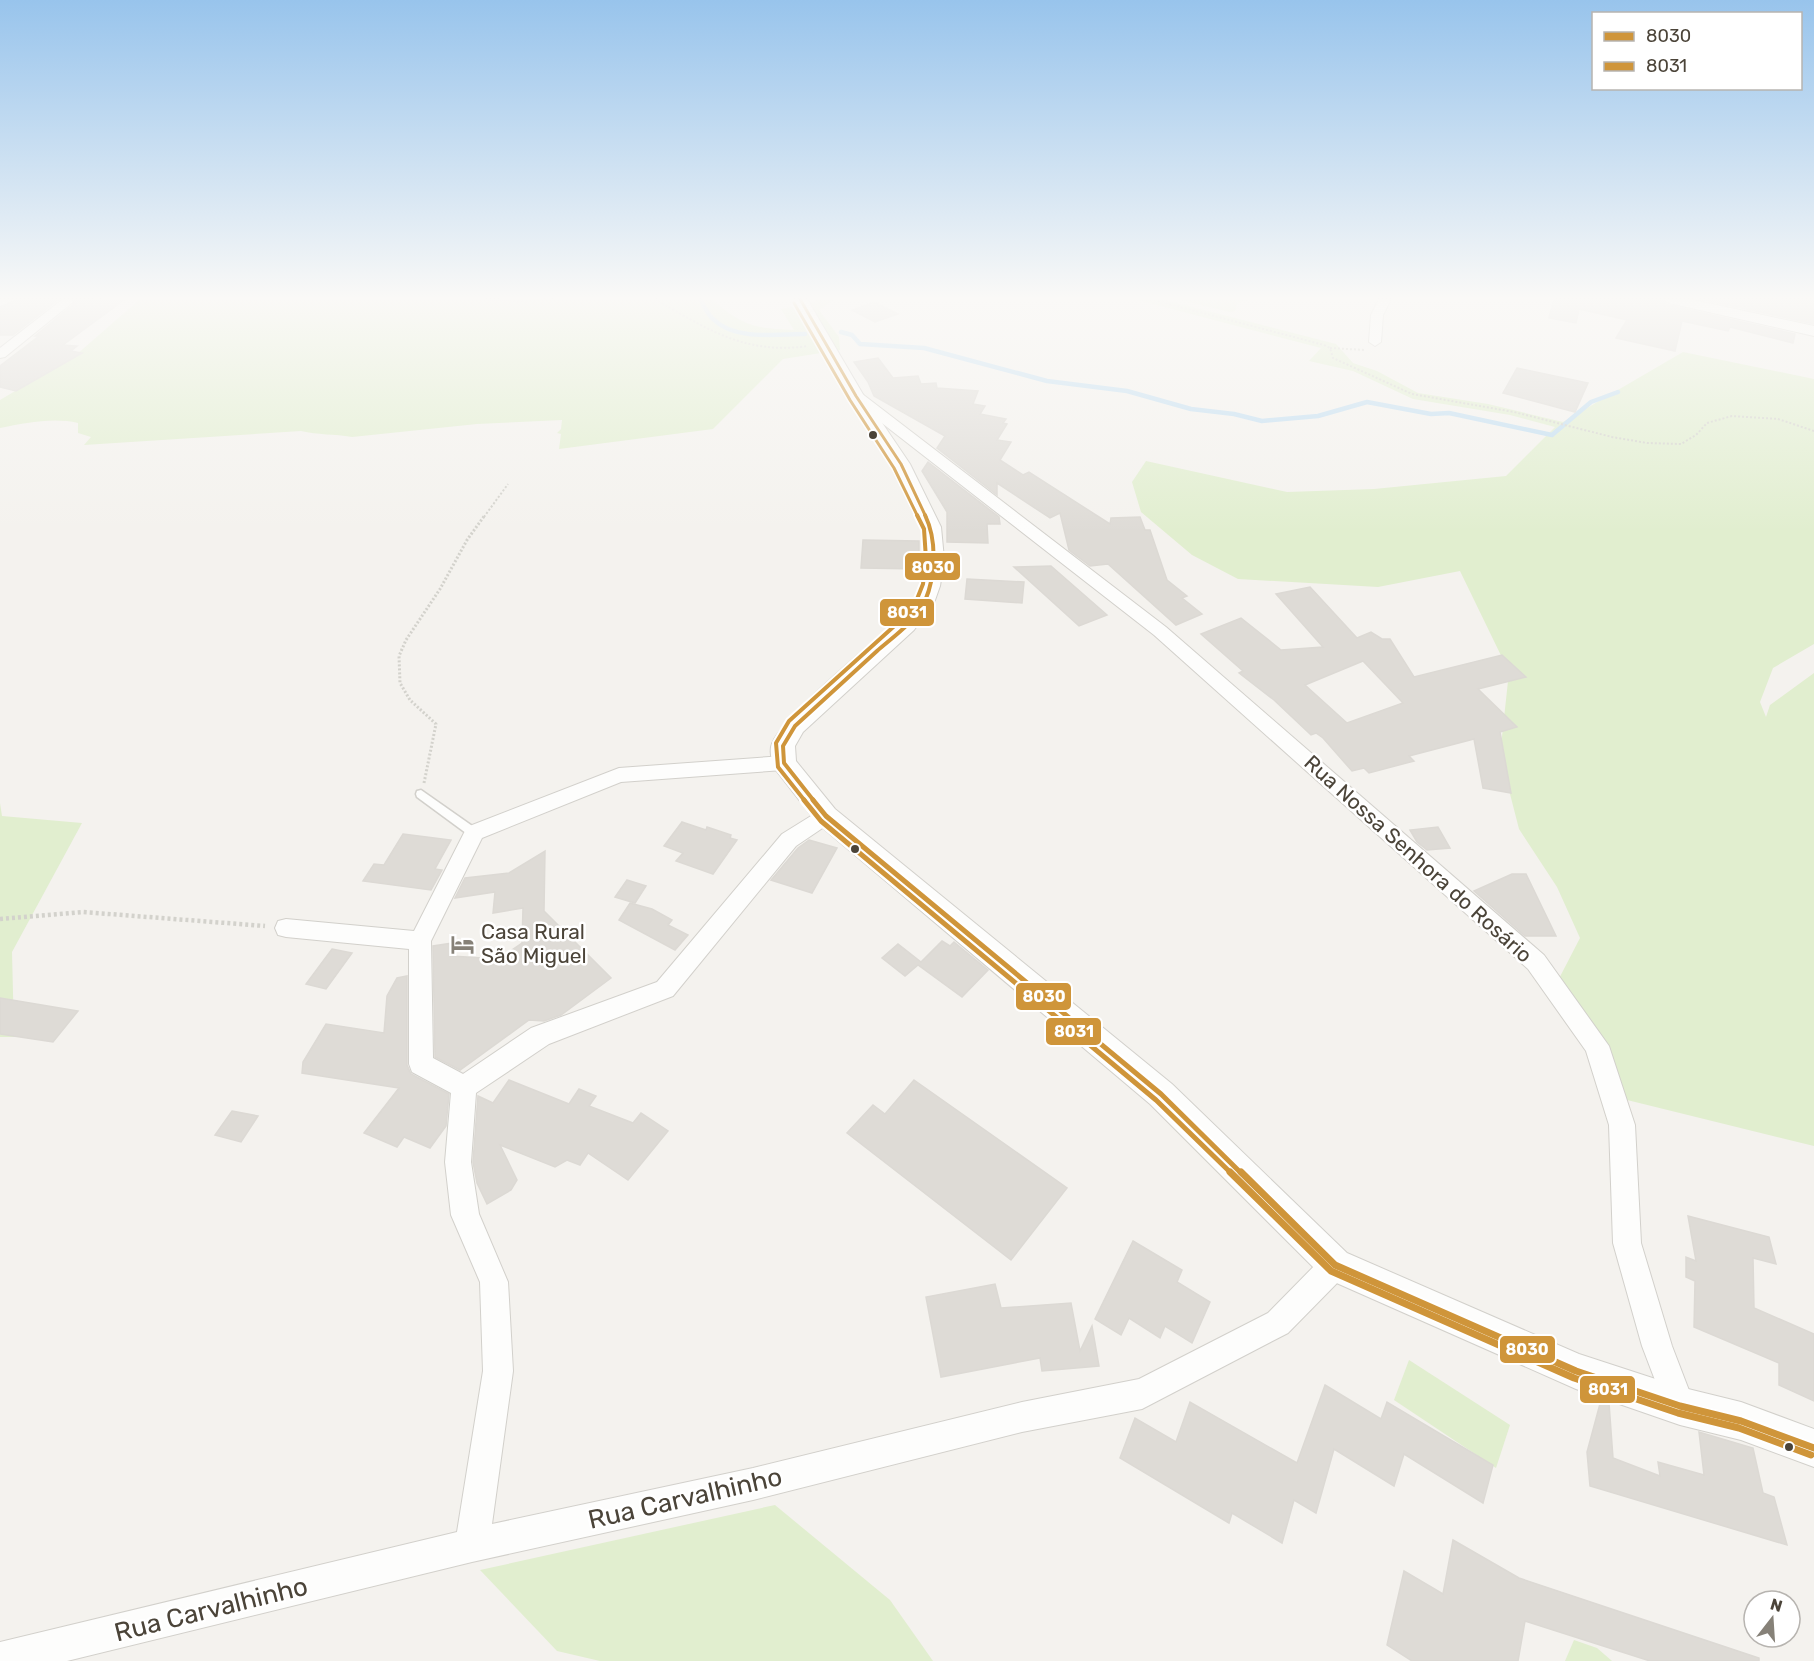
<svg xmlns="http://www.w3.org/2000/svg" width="1814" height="1661" viewBox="0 0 1814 1661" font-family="Rubik,sans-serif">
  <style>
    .green { fill: #e1eecf }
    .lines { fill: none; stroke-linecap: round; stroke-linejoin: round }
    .stream { stroke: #c0ddf1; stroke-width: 4.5 }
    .building { fill: #dedbd6; stroke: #dcd9d4; stroke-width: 1.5; fill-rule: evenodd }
    .service-casing { stroke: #d2d0cb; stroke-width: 3 }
    .minor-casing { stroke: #d2d0cb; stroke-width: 2 }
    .tertiary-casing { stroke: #d2d0cb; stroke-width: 2 }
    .path-far2 { stroke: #d3d2cc; stroke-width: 2; stroke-dasharray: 2 2; stroke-linecap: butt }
    .path-far1 { stroke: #d3d2cc; stroke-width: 3; stroke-dasharray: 2 2; stroke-linecap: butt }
    .path { stroke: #d3d2cc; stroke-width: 4.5; stroke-dasharray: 3 3; stroke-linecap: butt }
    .service { fill: #fdfdfc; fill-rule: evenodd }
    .minor { fill: #fdfdfc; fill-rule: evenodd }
    .tertiary { fill: #fdfdfc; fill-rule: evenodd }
    .bus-1-far3-casing { stroke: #fff; stroke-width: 6 }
    .bus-1-far2-casing { stroke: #fff; stroke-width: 8 }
    .bus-1-far1-casing { stroke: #fff; stroke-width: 10 }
    .bus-1-casing { stroke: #fff; stroke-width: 11 }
    .bus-2-far3-casing { stroke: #fff; stroke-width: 6 }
    .bus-2-far2-casing { stroke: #fff; stroke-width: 8 }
    .bus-2-far1-casing { stroke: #fff; stroke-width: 10 }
    .bus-2-casing { stroke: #fff; stroke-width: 11 }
    .bus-1-far3 { stroke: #cf953a; stroke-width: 3 }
    .bus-1-far2 { stroke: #cf953a; stroke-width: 4 }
    .bus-1-far1 { stroke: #cf953a; stroke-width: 5 }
    .bus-1 { stroke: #cf953a; stroke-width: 7 }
    .bus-2-far3 { stroke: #cf953a; stroke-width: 3 }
    .bus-2-far2 { stroke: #cf953a; stroke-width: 4 }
    .bus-2-far1 { stroke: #cf953a; stroke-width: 5 }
    .bus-2 { stroke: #cf953a; stroke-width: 7 }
    .bus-dot { fill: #4b4439; stroke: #fff; stroke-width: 2 }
    .labels { text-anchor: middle; stroke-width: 5; stroke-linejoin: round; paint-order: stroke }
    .street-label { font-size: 21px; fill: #4b4439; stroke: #fff }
    .poi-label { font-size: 21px; fill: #4b4439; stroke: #fff; text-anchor: start }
    .near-street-label { font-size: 26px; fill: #4b4439; stroke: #fff }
    .line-badge { stroke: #fff; stroke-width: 2 }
    .badge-label { font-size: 16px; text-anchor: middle; font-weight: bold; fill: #fff }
  </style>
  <rect width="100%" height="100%" fill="#f4f2ee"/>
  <!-- green -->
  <g class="green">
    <path d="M143,299H711C744,326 752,328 794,330L781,309L815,302L817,299H834L819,310L839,337L840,350L783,359L713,429L559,449L561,434L557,433L561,429L562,420L477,424L352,437C334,434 318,435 301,431L84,445L91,437L78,433V423C53,417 25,423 0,428V400L76,355L139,300Z"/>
    <polygon points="1134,299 1161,299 1336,344 1353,363 1377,371 1418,393 1488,404 1563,422 1683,352 1814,379 1814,644 1773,668 1760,702 1766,717 1770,705 1814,673 1814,1146 1619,1098 1551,994 1580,938 1557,887 1519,829 1500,755 1509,672 1460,571 1378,587 1238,579 1192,555 1141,512 1132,482 1146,461 1287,492 1374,489 1506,476 1555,427 1510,415 1413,399 1353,371 1309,361 1321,348"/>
    <polygon points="1176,299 1249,299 1237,304 1235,311 1230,312"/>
    <polygon points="0,803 2,816 82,823 12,952 14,1034 20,1037 0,1037"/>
    <polygon points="1409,1360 1510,1425 1496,1468 1394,1400"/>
    <polygon points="775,1505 890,1600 933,1661 600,1661 557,1651 480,1570"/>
    <polygon points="1574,1640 1597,1648 1612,1661 1565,1661"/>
  </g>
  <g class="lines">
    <!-- stream -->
    <g class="stream">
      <path d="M700,299C704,305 707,314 713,319C735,341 777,334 805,334"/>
      <polyline points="841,332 852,335 860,344 924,348 1047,381 1127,391 1191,409 1234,414 1262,421 1318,416 1367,402 1431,414 1449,413 1552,435 1591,402 1618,392"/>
    </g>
  </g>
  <!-- building -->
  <g class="building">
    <polygon points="19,299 59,299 13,335 0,335 0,308"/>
    <polygon points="73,299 124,300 63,345 77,346 71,351 82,353 16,391 0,387 0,366 39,336 35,336 74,304"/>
    <polygon points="1554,299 1660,299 1668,305 1795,334 1793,343 1730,327 1728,331 1682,321 1675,351 1616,338 1627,320 1579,309 1576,323 1549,318"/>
    <polygon points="1700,299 1814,299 1814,324"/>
    <polygon points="874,302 898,314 875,322 852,310"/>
    <polygon points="878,358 893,378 918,376 921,384 936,383 937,388 978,391 973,404 985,406 980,414 1006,419 1003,423 1007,424 997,440 1011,442 1000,460 1023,475 1029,472 1110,524 1111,518 1140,517 1145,530 1150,530 1167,580 1187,596 1182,598 1202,614 1176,625 1108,564 1090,566 1069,550 1060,513 1050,518 997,483 997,495 937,448 945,436 874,396 868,382 854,362"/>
    <polygon points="1517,368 1588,383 1575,412 1503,393"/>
    <polygon points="928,462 999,517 1000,524 987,524 988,543 947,542 947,512 922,471"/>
    <polygon points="863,540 919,541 919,569 861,568"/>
    <polygon points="1051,566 1107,615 1079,626 1014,567"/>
    <polygon points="967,579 1024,582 1022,603 965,599"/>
    <path d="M1310,587L1357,638L1371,632L1382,639H1390L1414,677L1502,655L1526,677L1478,689L1517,727L1500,732L1511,793L1483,788L1474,739L1409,756L1414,761L1369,773L1364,768L1352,771L1323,738L1316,733L1311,735L1274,700L1239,673L1243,671L1201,634L1241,618L1281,650L1323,647L1276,594ZM1363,661L1403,703L1347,723L1305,685Z"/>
    <polygon points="682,822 706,830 707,827 731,835 730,838 737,840 713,874 676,861 683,853 664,846"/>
    <polygon points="1438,827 1450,848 1427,850 1417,842 1410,830"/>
    <polygon points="403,834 451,840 435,869 442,870 431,890 363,881 374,864 384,865"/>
    <polygon points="809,840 837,848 812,893 771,880 798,848"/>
    <polygon points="545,851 544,911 611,978 561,1015 544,1021 529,1020 460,1070 435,1057 433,946 453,943 451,956 499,959 522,943 523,908 493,913 495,892 455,898 465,878 509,873"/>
    <polygon points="1512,874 1526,874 1556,936 1525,936 1474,891"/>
    <polygon points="627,880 646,886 635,903 615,897"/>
    <polygon points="630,903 652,909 672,920 668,925 688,935 675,950 619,920"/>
    <polygon points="942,941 950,946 954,942 988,970 962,997 918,965 905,976 882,958 898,944 921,962"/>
    <polygon points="332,949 352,953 326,989 306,984"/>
    <polygon points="407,976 407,1065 411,1074 449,1094 446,1126 430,1148 404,1137 397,1147 364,1133 399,1088 302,1073 303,1062 326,1024 384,1033 387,996 397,978"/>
    <polygon points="0,998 78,1011 53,1042 0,1034"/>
    <polygon points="509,1080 569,1104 579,1089 596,1096 589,1106 633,1123 641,1113 668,1131 628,1180 588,1153 580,1165 567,1160 555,1167 500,1145 517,1180 511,1190 487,1204 477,1183 473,1162 478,1096 493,1103"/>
    <polygon points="914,1080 1067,1188 1011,1260 847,1133 873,1105 885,1114"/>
    <polygon points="232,1111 258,1116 241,1142 215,1135"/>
    <polygon points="1688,1216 1769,1237 1776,1264 1753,1258 1754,1308 1814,1334 1814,1401 1779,1385 1779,1363 1694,1327 1695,1281 1686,1277 1686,1257 1696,1261"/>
    <polygon points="1133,1241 1182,1270 1177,1282 1210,1302 1192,1343 1165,1326 1160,1338 1129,1318 1121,1335 1095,1319"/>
    <polygon points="995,1284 1001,1308 1071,1303 1080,1351 1092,1326 1099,1366 1042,1371 1040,1358 941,1377 926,1297"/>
    <polygon points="1325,1385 1381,1419 1387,1402 1493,1465 1483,1503 1404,1454 1394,1486 1334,1449 1316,1513 1294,1500 1282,1543 1232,1513 1229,1523 1120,1458 1135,1418 1176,1442 1190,1402 1297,1463"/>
    <polygon points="1601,1400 1609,1403 1613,1458 1660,1476 1658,1462 1704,1475 1699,1432 1753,1448 1763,1493 1774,1497 1787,1545 1590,1486 1587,1452"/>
    <polygon points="1453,1540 1519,1578 1759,1658 1759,1661 1650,1661 1525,1621 1518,1661 1412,1661 1387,1645 1404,1571 1443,1594"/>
  </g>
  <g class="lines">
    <defs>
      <polygon id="service" points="421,790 478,830 479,833 478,836 470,836 417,797 416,794 417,791"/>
      <g id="minor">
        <polygon points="0,299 17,299 0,306"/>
        <polygon points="63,299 69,299 73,302 5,357 0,358 0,348"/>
        <polygon points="1379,299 1391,299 1383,315 1381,342 1375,346 1369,342 1371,315"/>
        <polygon points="856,392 861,393 1166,627 1544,955 1609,1046 1635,1125 1641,1243 1672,1346 1695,1406 1691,1417 1680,1421 1669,1417 1642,1346 1613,1243 1609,1125 1586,1051 1528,969 1154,635 851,399 849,396 851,393"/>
        <polygon points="784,756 791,758 794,763 791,768 784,770 621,782 482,838 431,941 433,1058 463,1074 531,1028 657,982 782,834 819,811 826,808 833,811 836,816 833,821 796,846 673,996 549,1044 476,1093 471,1162 479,1214 508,1282 513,1371 492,1524 753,1468 1022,1402 1139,1379 1268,1313 1325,1255 1335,1251 1345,1255 1349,1265 1345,1275 1288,1333 1142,1409 1022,1432 753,1500 472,1562 67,1661 0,1661 0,1642 457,1532 483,1371 480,1282 451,1215 445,1162 451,1093 412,1072 409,1064 409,949 286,937 278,935 275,928 278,921 286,919 414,931 467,827 619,768"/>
      </g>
      <g id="tertiary">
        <path d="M793,299H807L864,396L910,464L941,527L944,559L940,586L934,603L914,630L803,732L795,746L796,761L835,809L1172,1084L1347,1253L1579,1354L1680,1387L1741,1402L1814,1429V1467L1741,1440L1680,1425L1576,1389L1323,1277L1150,1104L817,823L775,769C772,763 770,754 771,747C776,721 874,642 898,620L914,601L920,586L924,559L921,527L892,464L848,396Z"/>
        <polygon points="1662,299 1689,299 1814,326 1814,336 1669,303"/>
      </g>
    </defs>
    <!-- service casing -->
    <use href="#service" class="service-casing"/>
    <!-- minor casing -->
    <use href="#minor" class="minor-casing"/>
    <!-- tertiary casing -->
    <use href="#tertiary" class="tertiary-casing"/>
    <!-- path-far2 -->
    <g class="path-far2">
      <polyline points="485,299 518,301 555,299"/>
      <path d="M655,299C707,329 745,355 808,346"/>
      <polyline points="1150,299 1324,345 1330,348 1333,358 1412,394 1514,412 1612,437 1647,443 1681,444 1696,435 1707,423 1732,416 1778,419 1814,431"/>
      <polyline points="1330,348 1365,350"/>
      <polyline points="484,517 508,484"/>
    </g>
    <!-- path-far1 -->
    <polyline class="path-far1" points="424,783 436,724 410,700 400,683 399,656 406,640 440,589 467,540 485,515"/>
    <!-- path -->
    <polyline class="path" points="0,919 83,912 265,926"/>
    <!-- service -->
    <use href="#service" class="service"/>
    <!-- minor -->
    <use href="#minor" class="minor"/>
    <!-- tertiary -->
    <use href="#tertiary" class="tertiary"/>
    <defs>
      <polyline id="bus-1-far3" points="800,299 856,396 901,464 926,517"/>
      <path id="bus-1-far2" d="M814,801L784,763L783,746L795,726C822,701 850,676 877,651C893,637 916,621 925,601C936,575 937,540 925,515"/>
      <polyline id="bus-1-far1" points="813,800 826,816 1161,1094 1242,1174"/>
      <polyline id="bus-1" points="1241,1172 1335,1265 1576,1371 1680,1406 1741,1421 1814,1448"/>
      <polyline id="bus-2-far3" points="794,303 850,400 894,468 918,517"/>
      <polyline id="bus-2-far2" points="805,801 778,767 776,743 789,721 901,620 917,599 923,584 926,559 924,529 917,515"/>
      <polyline id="bus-2-far1" points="804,800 821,821 1156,1100 1232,1174"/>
      <polyline id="bus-2" points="1230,1172 1331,1271 1574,1378 1678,1413 1739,1428 1811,1455"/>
    </defs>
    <!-- bus-1-far3 casing -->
    <use href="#bus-1-far3" class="bus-1-far3-casing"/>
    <!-- bus-1-far2 casing -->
    <use href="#bus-1-far2" class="bus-1-far2-casing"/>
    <!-- bus-1-far1 casing -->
    <use href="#bus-1-far1" class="bus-1-far1-casing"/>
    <!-- bus-1 casing -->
    <use href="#bus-1" class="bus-1-casing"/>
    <!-- bus-2-far3 casing -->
    <use href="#bus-2-far3" class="bus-2-far3-casing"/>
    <!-- bus-2-far2 casing -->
    <use href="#bus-2-far2" class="bus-2-far2-casing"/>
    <!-- bus-2-far1 casing -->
    <use href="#bus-2-far1" class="bus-2-far1-casing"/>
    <!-- bus-2 casing -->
    <use href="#bus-2" class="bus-2-casing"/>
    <!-- bus-1-far3 -->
    <use href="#bus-1-far3" class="bus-1-far3"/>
    <!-- bus-1-far2 -->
    <use href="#bus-1-far2" class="bus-1-far2"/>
    <!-- bus-1-far1 -->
    <use href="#bus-1-far1" class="bus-1-far1"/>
    <!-- bus-1 -->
    <use href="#bus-1" class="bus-1"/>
    <!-- bus-2-far3 -->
    <use href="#bus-2-far3" class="bus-2-far3"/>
    <!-- bus-2-far2 -->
    <use href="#bus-2-far2" class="bus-2-far2"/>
    <!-- bus-2-far1 -->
    <use href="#bus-2-far1" class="bus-2-far1"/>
    <!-- bus-2 -->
    <use href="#bus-2" class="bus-2"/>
  </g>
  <!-- sky -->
  <linearGradient id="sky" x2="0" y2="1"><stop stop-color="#98c4ec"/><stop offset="0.56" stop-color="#faf9f7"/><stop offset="1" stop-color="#faf9f7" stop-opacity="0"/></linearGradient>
  <rect width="1814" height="532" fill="url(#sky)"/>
  <!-- icons -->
  <defs>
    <symbol id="hotel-bare" viewBox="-9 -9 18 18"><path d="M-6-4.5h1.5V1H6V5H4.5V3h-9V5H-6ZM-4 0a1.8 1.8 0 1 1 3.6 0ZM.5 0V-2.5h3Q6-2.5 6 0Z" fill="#868178" stroke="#fff" stroke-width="2.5" paint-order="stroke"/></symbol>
  </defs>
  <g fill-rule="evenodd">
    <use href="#hotel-bare" x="446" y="928" width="33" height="33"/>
  </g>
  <!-- markers -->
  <g class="bus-dot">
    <circle cx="873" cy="435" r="5"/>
    <circle cx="855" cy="849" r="5"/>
    <circle cx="1789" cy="1447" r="5"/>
  </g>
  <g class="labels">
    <!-- street labels -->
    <g class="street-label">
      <text transform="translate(1418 859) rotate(42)" y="7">Rua Nossa Senhora do Rosário</text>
    </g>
    <!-- poi labels -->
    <g class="poi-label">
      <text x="481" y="939">Casa Rural<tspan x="481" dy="24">São Miguel</tspan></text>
    </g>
    <!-- near-street labels -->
    <g class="near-street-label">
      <text transform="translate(685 1498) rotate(-13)" y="9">Rua Carvalhinho</text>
      <text transform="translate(211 1609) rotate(-14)" y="9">Rua Carvalhinho</text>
    </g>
  </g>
  <g class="line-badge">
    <rect x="904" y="552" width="57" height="29" rx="6" fill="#cf953a"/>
    <rect x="879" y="598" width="56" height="29" rx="6" fill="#cf953a"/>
    <rect x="1015" y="982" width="57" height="29" rx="6" fill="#cf953a"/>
    <rect x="1045" y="1017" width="57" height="29" rx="6" fill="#cf953a"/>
    <rect x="1499" y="1335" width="57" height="29" rx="6" fill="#cf953a"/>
    <rect x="1579" y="1375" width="57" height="29" rx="6" fill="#cf953a"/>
  </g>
  <g class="badge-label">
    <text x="933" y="573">8030</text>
    <text x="907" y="618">8031</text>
    <text x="1044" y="1002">8030</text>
    <text x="1074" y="1037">8031</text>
    <text x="1527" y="1355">8030</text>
    <text x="1608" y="1395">8031</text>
  </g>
  <!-- legend -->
  <rect x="1592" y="12" width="210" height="78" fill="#ffffff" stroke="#b7b4b0" stroke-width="1.5"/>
  <rect x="1604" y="32" width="30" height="9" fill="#cf953a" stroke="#b7b4b0" stroke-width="1.5"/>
  <text x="1646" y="42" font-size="18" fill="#4b4439">8030</text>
  <rect x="1604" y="62" width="30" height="9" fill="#cf953a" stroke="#b7b4b0" stroke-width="1.5"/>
  <text x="1646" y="72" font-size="18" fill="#4b4439">8031</text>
  <!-- north arrow -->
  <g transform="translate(1772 1619) rotate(17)"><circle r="28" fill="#ffffff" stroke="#b7b4b0" stroke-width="1.5"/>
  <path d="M0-4.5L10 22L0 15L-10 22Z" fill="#868178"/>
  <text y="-9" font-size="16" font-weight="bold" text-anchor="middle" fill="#4b4439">N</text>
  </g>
</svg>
